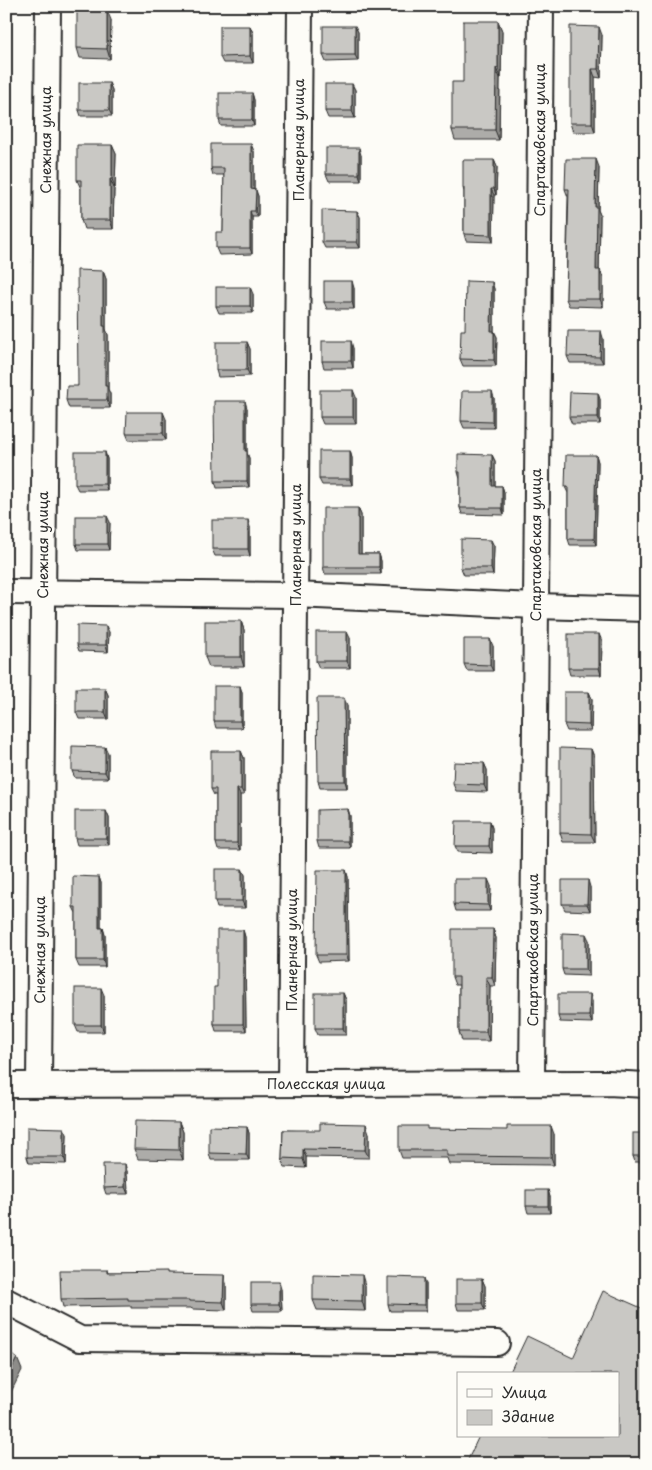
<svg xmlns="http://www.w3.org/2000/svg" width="652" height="1470" viewBox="0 0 652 1470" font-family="'Playpen Sans',sans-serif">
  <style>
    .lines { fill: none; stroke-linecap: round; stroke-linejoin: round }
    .minor-casing { stroke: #2b2b2b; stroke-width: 28 }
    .minor { stroke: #fdfcf7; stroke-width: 24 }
    .wall { fill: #adaca9; stroke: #2b2b2b }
    .shaded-wall { fill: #8d8c89; stroke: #2b2b2b }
    .building { fill: #c9c8c4; stroke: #2b2b2b }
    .labels { text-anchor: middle; stroke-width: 5; stroke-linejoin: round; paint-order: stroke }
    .street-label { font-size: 14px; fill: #2b2b2b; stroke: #fdfcf7 }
  </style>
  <rect width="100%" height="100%" fill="#fdfcf7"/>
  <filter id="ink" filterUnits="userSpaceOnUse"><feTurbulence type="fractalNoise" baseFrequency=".02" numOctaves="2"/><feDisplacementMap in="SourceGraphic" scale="10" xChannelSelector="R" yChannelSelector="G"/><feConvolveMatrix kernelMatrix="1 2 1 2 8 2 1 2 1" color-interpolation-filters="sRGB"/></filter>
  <g filter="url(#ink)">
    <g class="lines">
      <defs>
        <g id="minor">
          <polyline points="6,592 295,595 536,606 646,609"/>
          <polyline points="532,1083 541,6"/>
          <polyline points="39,1084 48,6"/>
          <polyline points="291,1084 300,6"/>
          <polyline points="6,1085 608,1083 646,1085"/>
          <polyline points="6,1301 80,1339 497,1343"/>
        </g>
      </defs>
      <!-- minor casing -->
      <use href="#minor" class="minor-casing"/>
      <!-- minor -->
      <use href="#minor" class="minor"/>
    </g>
    <!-- wall -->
    <g class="wall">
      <polygon points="574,6 601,6 601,8 575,8"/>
      <polygon points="111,20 110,59 80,58 77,48"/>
      <polygon points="498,21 502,31 501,78 500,78 499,140 455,140 452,130 463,82"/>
      <polygon points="250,26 253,33 253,63 223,63 220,57"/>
      <polygon points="355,26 358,32 358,61 326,62 323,55"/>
      <polygon points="602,35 601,78 595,77 595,132 573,132 570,123"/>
      <polygon points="109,83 112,90 112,116 81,116 79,110"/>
      <polygon points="352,84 355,90 355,118 328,118 325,111"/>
      <polygon points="252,93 254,100 254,126 221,126 219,120"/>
      <polygon points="112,145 116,154 115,188 114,188 113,229 84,229 81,220 81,189 77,180"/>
      <polygon points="6,148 7,148 10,154 9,174 6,174"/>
      <polygon points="254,151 254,189 258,196 258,217 252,217 252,254 219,255 216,248 223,232 224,175 213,175 211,168"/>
      <polygon points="361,155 361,181 329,181 326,174"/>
      <polygon points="494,160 497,167 496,195 494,195 493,242 466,241 464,234 464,192 463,188"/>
      <polygon points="599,167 598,210 600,215 599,270 600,270 603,278 603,307 569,306 566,299 568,197 565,189"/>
      <polygon points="357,211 360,217 360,248 325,248 322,242"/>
      <polygon points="103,271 106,279 106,329 108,335 108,389 110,394 110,408 69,408 66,400 78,386"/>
      <polygon points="492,282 494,289 494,331 497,337 496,366 463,366 460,359 465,330"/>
      <polygon points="354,288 354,309 327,309 324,302"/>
      <polygon points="253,294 253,313 219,313 216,306"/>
      <polygon points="603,338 603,363 570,363 567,356"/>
      <polygon points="247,342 250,349 250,376 218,377 216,370"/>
      <polygon points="353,348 353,368 324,368 322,361"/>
      <polygon points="356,397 356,424 323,424 320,417"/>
      <polygon points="494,398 494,428 464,428 461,421"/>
      <polygon points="600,399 600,424 572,424 569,417"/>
      <polygon points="247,408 247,453 249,458 249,487 217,488 215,481"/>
      <polygon points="166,419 166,440 129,440 126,433"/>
      <polygon points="350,451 352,458 352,485 322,485 319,479"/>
      <polygon points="105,452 107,459 107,490 78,490 75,484"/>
      <polygon points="492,455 495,461 495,486 502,486 504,492 504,515 462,514 460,508 460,479 458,472"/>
      <polygon points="596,455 598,462 596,545 570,545 568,539 568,493 565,487"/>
      <polygon points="358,508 361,515 361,554 379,554 381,561 381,574 325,574 323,567"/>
      <polygon points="110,522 109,550 78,550 76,544"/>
      <polygon points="250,527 250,556 215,556 212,549"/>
      <polygon points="494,546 493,575 464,575 461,568"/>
      <polygon points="241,621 244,630 244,667 209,667 205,657"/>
      <polygon points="109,632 108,652 79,651 77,645"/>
      <polygon points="350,638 350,668 319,668 316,661"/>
      <polygon points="602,641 601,675 570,675 568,668"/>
      <polygon points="493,646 493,671 467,671 464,664"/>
      <polygon points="240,686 242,693 242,728 216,728 214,721"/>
      <polygon points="105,688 108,695 108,719 79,719 76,712"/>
      <polygon points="589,692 592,699 591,731 567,731 564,724"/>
      <polygon points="347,705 347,788 320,788 318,781"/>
      <polygon points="591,749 594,757 595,842 563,842 560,833"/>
      <polygon points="241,751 244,758 244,795 240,795 240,850 218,850 216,843 216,795 214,795 211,789"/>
      <polygon points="108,753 108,778 75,778 72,771"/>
      <polygon points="484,763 487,770 487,792 456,791 453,784"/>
      <polygon points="348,809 350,816 350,848 319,848 317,841"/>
      <polygon points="106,811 109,818 109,845 77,845 75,838"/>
      <polygon points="490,821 492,828 492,853 458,852 455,846"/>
      <polygon points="242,869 245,875 245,908 217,908 215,901"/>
      <polygon points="346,870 348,877 349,961 319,962 316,955"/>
      <polygon points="99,877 101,883 101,928 103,928 105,935 105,967 79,967 76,960 76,913 73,907"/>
      <polygon points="491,886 490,911 456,911 454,904"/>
      <polygon points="590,887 590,911 565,910 562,904"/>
      <polygon points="493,929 496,938 495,986 490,986 489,1041 462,1041 459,1032 459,985 455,985 452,977"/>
      <polygon points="243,930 245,937 246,1031 216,1031 214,1024 217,987"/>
      <polygon points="589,940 589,976 564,975 562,969"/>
      <polygon points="343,993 346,1000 346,1035 318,1035 315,1028"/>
      <polygon points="104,995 104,1032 78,1032 75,1025"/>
      <polygon points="592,1001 592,1023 560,1022 558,1016"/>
      <polygon points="179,1122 183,1132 183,1160 138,1159 134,1149"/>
      <polygon points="247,1127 249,1133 249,1160 211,1160 209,1153"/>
      <polygon points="428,1129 554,1134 554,1165 449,1164 447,1158 402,1158 399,1150"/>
      <polygon points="283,1130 369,1133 369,1158 306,1157 306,1168 285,1167 282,1158"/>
      <polygon points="646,1133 646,1162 635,1162 633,1156"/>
      <polygon points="67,1134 66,1164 29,1163 27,1157"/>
      <polygon points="127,1171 128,1194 106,1194 104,1188"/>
      <polygon points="548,1190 550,1197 550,1213 528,1213 526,1206"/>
      <polygon points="107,1270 108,1273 166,1274 226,1283 226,1310 192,1309 191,1308 131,1308 131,1306 63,1307 61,1299"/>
      <polygon points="482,1279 485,1286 485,1310 458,1310 456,1303"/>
      <polygon points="426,1284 426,1311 390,1311 388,1304"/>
      <polygon points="365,1285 365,1311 317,1310 313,1300"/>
      <polygon points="281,1289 282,1311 253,1311 251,1304"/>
    </g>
    <!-- shaded-wall -->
    <g class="shaded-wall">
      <polygon points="107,10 111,20 110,59 107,49"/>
      <polygon points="498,21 502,31 501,78 498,68"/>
      <polygon points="250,26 253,33 253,63 250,56"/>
      <polygon points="355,26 358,32 358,61 355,55"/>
      <polygon points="599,27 602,35 601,78 598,69"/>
      <polygon points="496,68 500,78 499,140 495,130"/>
      <polygon points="592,69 595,77 595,132 592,123"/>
      <polygon points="109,83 112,90 112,116 109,110"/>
      <polygon points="352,84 355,90 355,118 352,111"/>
      <polygon points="252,93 254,100 254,126 252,120"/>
      <polygon points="251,144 254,151 254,196 251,189"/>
      <polygon points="112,145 116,154 115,188 112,179"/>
      <polygon points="7,148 10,154 9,174 7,167"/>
      <polygon points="359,148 361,155 361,181 359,174"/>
      <polygon points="596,159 599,167 598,210 600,215 599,277 596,270 595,207"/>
      <polygon points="494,160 497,167 496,195 494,189"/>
      <polygon points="110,179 114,188 113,229 110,220"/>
      <polygon points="491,189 494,195 493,242 491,235"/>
      <polygon points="256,190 258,196 258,217 255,211"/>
      <polygon points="250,211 252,217 252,254 250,248"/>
      <polygon points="357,211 360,217 360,248 357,242"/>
      <polygon points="600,270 603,278 603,307 600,299"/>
      <polygon points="103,271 106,279 106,329 108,335 108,389 110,394 110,408 107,400 105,386 103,326"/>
      <polygon points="6,272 7,274 7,313 6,311"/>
      <polygon points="352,281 354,288 354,309 352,302"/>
      <polygon points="492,282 494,289 494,337 491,331"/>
      <polygon points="250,287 253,294 253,313 250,306"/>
      <polygon points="494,331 497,337 496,366 494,360"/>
      <polygon points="601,331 603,338 603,363 600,357"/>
      <polygon points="351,341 353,348 353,368 351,361"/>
      <polygon points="247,342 250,349 250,376 247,370"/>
      <polygon points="353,390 356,397 356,424 353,417"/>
      <polygon points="492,391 494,398 494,428 492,422"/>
      <polygon points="598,393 600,399 600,424 598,417"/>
      <polygon points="245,401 247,408 247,453 249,458 249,487 247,481 245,451"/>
      <polygon points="163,412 166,419 166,440 163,433"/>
      <polygon points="350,451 352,458 352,485 350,479"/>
      <polygon points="105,452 107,459 107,490 105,484"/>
      <polygon points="492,455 495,461 495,492 492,486"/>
      <polygon points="596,455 598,462 596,545 594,539"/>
      <polygon points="502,486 504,492 504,515 502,508"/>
      <polygon points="358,508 361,515 361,561 358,554"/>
      <polygon points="107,516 110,522 109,550 107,544"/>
      <polygon points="248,520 250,527 250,556 248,549"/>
      <polygon points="491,540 494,546 493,575 491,568"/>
      <polygon points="379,554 381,561 381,574 379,567"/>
      <polygon points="241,621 244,630 244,667 241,657"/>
      <polygon points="106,626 109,632 108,652 106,645"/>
      <polygon points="347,632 350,638 350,668 347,661"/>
      <polygon points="599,634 602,641 601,675 599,668"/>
      <polygon points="490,639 493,646 493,671 490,665"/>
      <polygon points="240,686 242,693 242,728 240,721"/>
      <polygon points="105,688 108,695 108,719 105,712"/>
      <polygon points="589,692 592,699 591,731 589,725"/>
      <polygon points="344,698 347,705 347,788 345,781"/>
      <polygon points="105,747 108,753 108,778 105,772"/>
      <polygon points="591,749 594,757 595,842 591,834"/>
      <polygon points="241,751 244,758 244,795 241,789"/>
      <polygon points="484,763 487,770 487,792 484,785"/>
      <polygon points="237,789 240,795 240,850 237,843"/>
      <polygon points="348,809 350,816 350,848 348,841"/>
      <polygon points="106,811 109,818 109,845 106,838"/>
      <polygon points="490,821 492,828 492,853 489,846"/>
      <polygon points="242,869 245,875 245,908 242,901"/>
      <polygon points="346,870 348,877 349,961 346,955"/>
      <polygon points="99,877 101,883 101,935 99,928"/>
      <polygon points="488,879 491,886 490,911 488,905"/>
      <polygon points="588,880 590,887 590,911 587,904"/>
      <polygon points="103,928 105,935 105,967 103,960"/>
      <polygon points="493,929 496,938 495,986 492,977"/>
      <polygon points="243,930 245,937 246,1031 243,1024"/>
      <polygon points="586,934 589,940 589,976 586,969"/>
      <polygon points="486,977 490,986 489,1041 486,1032"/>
      <polygon points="101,988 104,995 104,1032 101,1025"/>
      <polygon points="343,993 346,1000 346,1035 343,1028"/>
      <polygon points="590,994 592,1001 592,1023 589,1016"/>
      <polygon points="179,1122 183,1132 183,1160 179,1150"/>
      <polygon points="366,1124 369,1133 369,1158 365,1150"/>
      <polygon points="551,1126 554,1134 554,1165 551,1157"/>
      <polygon points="247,1127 249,1133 249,1160 246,1154"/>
      <polygon points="64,1128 67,1134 66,1164 64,1157"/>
      <polygon points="303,1149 306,1157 306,1168 303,1159"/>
      <polygon points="125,1164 127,1171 128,1194 125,1187"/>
      <polygon points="548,1190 550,1197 550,1213 548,1206"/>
      <polygon points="6,1229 8,1235 9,1271 6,1264"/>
      <polygon points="224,1275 226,1283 226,1310 223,1302"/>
      <polygon points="362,1275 365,1285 365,1311 362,1301"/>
      <polygon points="424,1278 426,1284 426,1311 424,1305"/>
      <polygon points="482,1279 485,1286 485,1310 482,1303"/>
      <polygon points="279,1282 281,1289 282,1311 279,1304"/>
      <polygon points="17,1358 22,1370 6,1402 6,1380"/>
    </g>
    <!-- building -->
    <g class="building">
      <polygon points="77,10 107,10 107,49 77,48"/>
      <polygon points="463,21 498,21 498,68 496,68 495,130 452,130 452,82 463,82"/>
      <polygon points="220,26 250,26 250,56 220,57"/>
      <rect x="323" y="26" width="32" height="29"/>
      <polygon points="570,26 599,27 598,69 592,69 592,123 570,123"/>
      <rect x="79" y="83" width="30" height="27"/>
      <rect x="325" y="84" width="27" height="27"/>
      <rect x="219" y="93" width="33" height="27"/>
      <polygon points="211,144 251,144 251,189 256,190 255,211 250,211 250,248 216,248 216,232 223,232 224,168 211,168"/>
      <polygon points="77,145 112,145 112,179 110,179 110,220 81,220 81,180 77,180"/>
      <rect x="6" y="148" width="1" height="19"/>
      <rect x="326" y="148" width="33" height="26"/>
      <polygon points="566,159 596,159 595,207 597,207 596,270 600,270 600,299 566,299 569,189 565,189"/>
      <polygon points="463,160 494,160 494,189 491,189 491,235 464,234 464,188 463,188"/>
      <polygon points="322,210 357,211 357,242 322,242"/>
      <polygon points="77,270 103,271 103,326 105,326 105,386 107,386 107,400 66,400 67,386 78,386"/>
      <rect x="324" y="281" width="28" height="21"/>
      <polygon points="466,281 492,282 491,331 494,331 494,360 460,359 461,330 465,330"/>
      <rect x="216" y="287" width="34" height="19"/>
      <polygon points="568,331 601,331 600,357 567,356"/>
      <rect x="322" y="341" width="29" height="20"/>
      <rect x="216" y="342" width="31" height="28"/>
      <rect x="320" y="390" width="33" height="27"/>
      <polygon points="462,391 492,391 492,422 461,421"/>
      <polygon points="570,392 598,393 598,417 569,417"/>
      <polygon points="214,401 245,401 245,451 247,451 247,481 215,481"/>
      <polygon points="127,412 163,412 163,433 126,433"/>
      <rect x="319" y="451" width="31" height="28"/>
      <rect x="75" y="452" width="30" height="32"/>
      <polygon points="458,454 492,455 492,486 502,486 502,508 460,508 460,472 458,472"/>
      <polygon points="566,455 596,455 594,539 568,539 568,487 565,487"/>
      <polygon points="323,508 358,508 358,554 379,554 379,567 323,567"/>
      <rect x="76" y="516" width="31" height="28"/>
      <rect x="212" y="520" width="36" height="29"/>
      <polygon points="461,539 491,540 491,568 461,568"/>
      <rect x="205" y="621" width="36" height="36"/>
      <polygon points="77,625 106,626 106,645 77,645"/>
      <rect x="316" y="632" width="31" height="29"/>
      <rect x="568" y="634" width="31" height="34"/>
      <polygon points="464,639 490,639 490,665 464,664"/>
      <rect x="214" y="686" width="26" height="35"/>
      <rect x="76" y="688" width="29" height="24"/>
      <polygon points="564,692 589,692 589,725 564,724"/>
      <polygon points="317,698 344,698 345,781 318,781"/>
      <polygon points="72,746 105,747 105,772 72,771"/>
      <polygon points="560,748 591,749 591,834 560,833"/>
      <polygon points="211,751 241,751 241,789 237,789 237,843 216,843 216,789 211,789"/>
      <polygon points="454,762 484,763 484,785 453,784"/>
      <polygon points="348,809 348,841 317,841 317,810"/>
      <rect x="75" y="811" width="31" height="27"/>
      <polygon points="456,821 490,821 489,846 455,846"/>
      <rect x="215" y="869" width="27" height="32"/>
      <polygon points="317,870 346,870 346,955 316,955"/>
      <polygon points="73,876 99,877 99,928 103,928 103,960 76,960 76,907 73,907"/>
      <polygon points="454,879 488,879 488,905 454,904"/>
      <polygon points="562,880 588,880 587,904 562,904"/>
      <polygon points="452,929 493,929 492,977 486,977 486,1032 459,1032 459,977 452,977"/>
      <polygon points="217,930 243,930 243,1024 214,1024 214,987 217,987"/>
      <polygon points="562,933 586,934 586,969 562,969"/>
      <rect x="75" y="988" width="26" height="37"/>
      <rect x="315" y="993" width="28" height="35"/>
      <polygon points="558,994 590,994 589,1016 558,1016"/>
      <polygon points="135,1121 179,1122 179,1150 134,1149"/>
      <polygon points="320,1123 366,1124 365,1150 303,1149 303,1159 282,1158 283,1130 320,1130"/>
      <polygon points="209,1126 247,1127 246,1154 209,1153"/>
      <polygon points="399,1126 427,1126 427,1129 507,1130 507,1126 551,1126 551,1157 447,1156 447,1150 399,1150"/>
      <polygon points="27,1127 64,1128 64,1157 27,1157"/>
      <rect x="633" y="1133" width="13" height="23"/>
      <polygon points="103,1164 125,1164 125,1187 104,1188"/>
      <rect x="526" y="1190" width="22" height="16"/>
      <polygon points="60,1270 107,1270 107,1273 166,1272 166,1274 224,1275 223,1302 189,1301 189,1300 128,1300 128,1298 61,1299"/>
      <polygon points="313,1274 362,1275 362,1301 313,1300"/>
      <polygon points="388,1277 424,1278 424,1305 388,1304"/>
      <rect x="456" y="1279" width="26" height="24"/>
      <rect x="251" y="1282" width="28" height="22"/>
      <polygon points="603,1291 646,1310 646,1464 466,1464 479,1436 618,1436 618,1374 509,1374 527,1336 573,1358"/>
      <polygon points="6,1352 17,1358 6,1380"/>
    </g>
  </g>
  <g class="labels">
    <!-- street labels -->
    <g class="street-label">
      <text transform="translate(46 140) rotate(-90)" y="5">Снежная улица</text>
      <text transform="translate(299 140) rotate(-90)" y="5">Планерная улица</text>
      <text transform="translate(540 140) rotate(-90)" y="5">Спартаковская улица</text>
      <text transform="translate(43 545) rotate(-90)" y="5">Снежная улица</text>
      <text transform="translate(296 545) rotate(-90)" y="5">Планерная улица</text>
      <text transform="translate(536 545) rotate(-90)" y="5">Спартаковская улица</text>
      <text transform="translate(40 950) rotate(-90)" y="5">Снежная улица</text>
      <text transform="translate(292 950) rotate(-90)" y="5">Планерная улица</text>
      <text transform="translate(533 950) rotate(-90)" y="5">Спартаковская улица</text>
      <text x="326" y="1089">Полесская улица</text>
    </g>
  </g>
  <!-- margin -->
  <rect width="652" height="1470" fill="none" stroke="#fdfcf7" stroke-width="25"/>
  <rect x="12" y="12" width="627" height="1445" fill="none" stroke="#2b2b2b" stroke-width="2" filter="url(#ink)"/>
  <!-- legend -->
  <rect x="457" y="1372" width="162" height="65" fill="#fdfcf7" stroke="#a9a8a5"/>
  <rect x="467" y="1389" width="25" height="8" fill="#fdfcf7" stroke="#a9a8a5"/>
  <text x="502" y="1398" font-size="15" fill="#2b2b2b">Улица</text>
  <rect x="467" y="1410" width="25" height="15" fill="#c9c8c4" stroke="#a9a8a5"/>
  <text x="502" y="1422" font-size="15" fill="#2b2b2b">Здание</text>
</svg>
